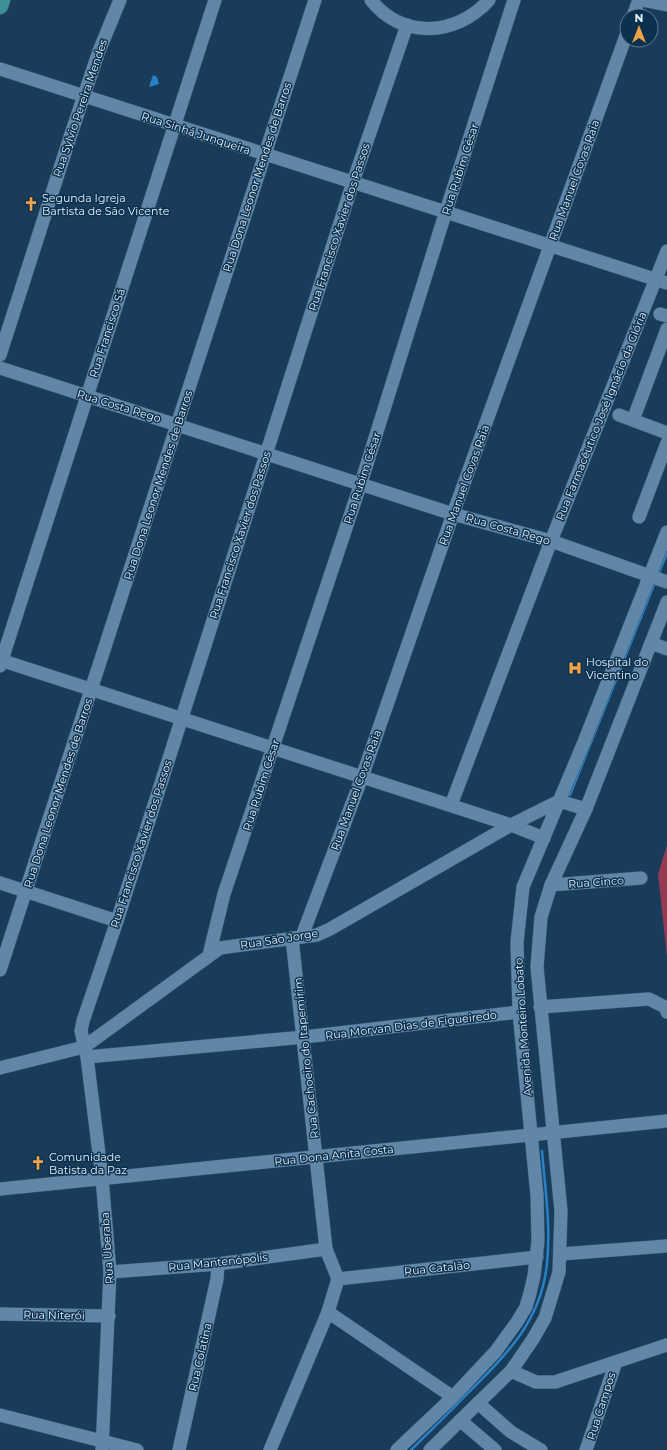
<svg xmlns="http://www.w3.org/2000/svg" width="667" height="1450" viewBox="0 0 667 1450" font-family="Montserrat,sans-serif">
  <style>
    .green { fill: #943b52 }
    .water { fill: #2982c7 }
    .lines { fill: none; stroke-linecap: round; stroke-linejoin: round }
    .stream { stroke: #2982c7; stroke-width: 2.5 }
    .minor-casing { stroke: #3b586f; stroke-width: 14 }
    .major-casing { stroke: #3b586f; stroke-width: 18 }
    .minor { stroke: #6086a8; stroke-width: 13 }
    .major { stroke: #3c9098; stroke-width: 16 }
    .labels { text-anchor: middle; stroke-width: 3; stroke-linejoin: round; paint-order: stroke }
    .street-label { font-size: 11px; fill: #e4f1fc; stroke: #0c314f }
    .poi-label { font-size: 11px; fill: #e4f1fc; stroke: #0c314f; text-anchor: start }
  </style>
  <rect width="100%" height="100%" fill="#183c5a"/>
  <!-- green -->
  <polygon class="green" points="667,845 667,957 658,874"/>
  <!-- water -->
  <polygon class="water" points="153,75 157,77 159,84 149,87"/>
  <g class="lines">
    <!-- stream -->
    <g class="stream">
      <polyline points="658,575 667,553"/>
      <polyline points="570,795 655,582"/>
      <path d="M411,1450C430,1431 450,1412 469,1392C507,1355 542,1319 547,1263C551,1226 545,1188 542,1151"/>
    </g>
    <defs>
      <g id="minor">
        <path d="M371,0C402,40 457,36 489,0"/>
        <polyline points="642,0 667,5"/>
        <polyline points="633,16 639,0"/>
        <polyline points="0,69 667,283"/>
        <polyline points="660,314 667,316"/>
        <polyline points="0,355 71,134 99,51 120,0"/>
        <polyline points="0,368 453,514 551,541 667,582"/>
        <polyline points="619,415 667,433"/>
        <polyline points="633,420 667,329"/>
        <polyline points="639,517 667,443"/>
        <polyline points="651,643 667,649"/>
        <polyline points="0,660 511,825 544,838"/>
        <polyline points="0,666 215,0"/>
        <polyline points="451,805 551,541 667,251"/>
        <polyline points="0,883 117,921"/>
        <polyline points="551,885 641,878"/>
        <polyline points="302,936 362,777 453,514 627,33"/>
        <polyline points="209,955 224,894 361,483 446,211 514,0"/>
        <polyline points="0,970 315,0"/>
        <polyline points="540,1007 649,999 665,1007 667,1012"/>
        <polyline points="87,1057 304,1037 519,1012"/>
        <polyline points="0,1068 84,1047 220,948 317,935 330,929 511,825 559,801 586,809"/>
        <polyline points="0,1189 667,1121"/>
        <polyline points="561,1254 667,1246"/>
        <polyline points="110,1272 218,1264 326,1249"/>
        <polyline points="338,1279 537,1257"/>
        <polyline points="328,1312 453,1397"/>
        <polyline points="0,1314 109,1316"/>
        <polyline points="511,1371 536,1382 555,1382 667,1345"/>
        <polyline points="478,1403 511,1432 541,1450"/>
        <polyline points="0,1415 137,1450"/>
        <polyline points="461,1421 495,1450"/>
        <polyline points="102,1450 110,1272 102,1178 87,1057 81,1031 83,1021 117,921 353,182 407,25"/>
        <polyline points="179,1450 217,1279 218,1264"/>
        <polyline points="270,1450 328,1312 338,1279 326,1249 292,938"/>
        <polyline points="397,1450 453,1397 496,1351 517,1322 526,1307 530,1293 534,1276 538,1241 537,1195 519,1012 517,942 523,887 584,742 667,532"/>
        <polyline points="430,1450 511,1371 533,1339 545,1318 559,1272 561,1211 537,967 541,917 551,885 586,809 667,602"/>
        <polyline points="586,1450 616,1362"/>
      </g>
      <polyline id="major" points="0,6 2,0"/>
    </defs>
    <!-- minor casing -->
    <use href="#minor" class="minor-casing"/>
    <!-- major casing -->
    <use href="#major" class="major-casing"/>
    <!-- minor -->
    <use href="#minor" class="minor"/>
    <!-- major -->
    <use href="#major" class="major"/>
  </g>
  <!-- icons -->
  <defs>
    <symbol id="church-bare" viewBox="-9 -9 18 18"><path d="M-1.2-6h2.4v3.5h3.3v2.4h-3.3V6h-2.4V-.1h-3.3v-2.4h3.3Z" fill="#f4a344" stroke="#0c314f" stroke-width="2.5" paint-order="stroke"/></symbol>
    <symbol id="hospital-bare" viewBox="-9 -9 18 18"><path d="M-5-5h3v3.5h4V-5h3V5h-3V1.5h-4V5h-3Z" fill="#f4a344" stroke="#0c314f" stroke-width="2.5" paint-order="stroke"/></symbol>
  </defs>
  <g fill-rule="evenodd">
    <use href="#church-bare" x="21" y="194" width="20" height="20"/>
    <use href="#hospital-bare" x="565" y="658" width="20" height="20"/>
    <use href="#church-bare" x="28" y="1153" width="20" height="20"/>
  </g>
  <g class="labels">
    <!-- street labels -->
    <g class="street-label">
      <text transform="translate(80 108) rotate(-71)" y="4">Rua Sylvio Pereira Mendes</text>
      <text transform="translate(196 133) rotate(18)" y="4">Rua Sinhá Junqueira</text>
      <text transform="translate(460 169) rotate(-72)" y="4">Rua Rubim César</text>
      <text transform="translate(257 177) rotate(-72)" y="4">Rua Dona Leonor Mendes de Barros</text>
      <text transform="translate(574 180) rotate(-70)" y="4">Rua Manuel Covas Raia</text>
      <text transform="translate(339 227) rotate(-72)" y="4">Rua Francisco Xavier dos Passos</text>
      <text transform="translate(107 333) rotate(-72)" y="4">Rua Francisco Sá</text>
      <text transform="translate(119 406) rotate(17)" y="4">Rua Costa Rego</text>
      <text transform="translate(601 416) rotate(-68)" y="4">Rua Farmacêutico José Ignácio da Glória</text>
      <text transform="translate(362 478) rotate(-72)" y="4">Rua Rubim César</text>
      <text transform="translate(158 485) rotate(-72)" y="4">Rua Dona Leonor Mendes de Barros</text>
      <text transform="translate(464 485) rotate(-70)" y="4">Rua Manuel Covas Raia</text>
      <text transform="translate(508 529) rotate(16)" y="4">Rua Costa Rego</text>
      <text transform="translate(240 535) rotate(-72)" y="4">Rua Francisco Xavier dos Passos</text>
      <text transform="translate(261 785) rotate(-72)" y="4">Rua Rubim César</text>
      <text transform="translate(356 790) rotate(-70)" y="4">Rua Manuel Covas Raia</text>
      <text transform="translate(58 793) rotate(-72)" y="4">Rua Dona Leonor Mendes de Barros</text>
      <text transform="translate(141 844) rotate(-72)" y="4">Rua Francisco Xavier dos Passos</text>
      <text transform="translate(596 882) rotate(-4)" y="4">Rua Cinco</text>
      <text transform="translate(279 939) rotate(-9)" y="4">Rua São Jorge</text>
      <text transform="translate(411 1025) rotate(-7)" y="4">Rua Morvan Dias de Figueiredo</text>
      <text transform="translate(523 1027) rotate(-94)" y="4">Avenida Monteiro Lobato</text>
      <text transform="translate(306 1058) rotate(-96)" y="4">Rua Cachoeiro do Itapemirim</text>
      <text transform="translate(334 1155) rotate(-6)" y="4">Rua Dona Anita Costa</text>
      <text transform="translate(107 1248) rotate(-94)" y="4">Rua Uberaba</text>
      <text transform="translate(218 1262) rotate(-6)" y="4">Rua Mantenópolis</text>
      <text transform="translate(437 1268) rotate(-6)" y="4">Rua Catalão</text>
      <text transform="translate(54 1315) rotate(1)" y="4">Rua Niterói</text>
      <text transform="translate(200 1357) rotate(-77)" y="4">Rua Colatina</text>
      <text transform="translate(601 1406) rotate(-72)" y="4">Rua Campos</text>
    </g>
    <!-- poi labels -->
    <g class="poi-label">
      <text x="42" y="202">Segunda Igreja<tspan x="42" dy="13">Bartista de São Vicente</tspan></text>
      <text x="586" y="666">Hospital do<tspan x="586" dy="13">Vicentino</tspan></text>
      <text x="49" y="1161">Comunidade<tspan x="49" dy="13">Batista da Paz</tspan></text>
    </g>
  </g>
  <!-- north arrow -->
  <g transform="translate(639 28)"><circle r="19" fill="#0c314f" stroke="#627e94"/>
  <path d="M0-3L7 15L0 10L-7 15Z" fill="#f4a344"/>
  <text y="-6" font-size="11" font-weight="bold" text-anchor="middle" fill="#e4f1fc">N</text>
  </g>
</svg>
